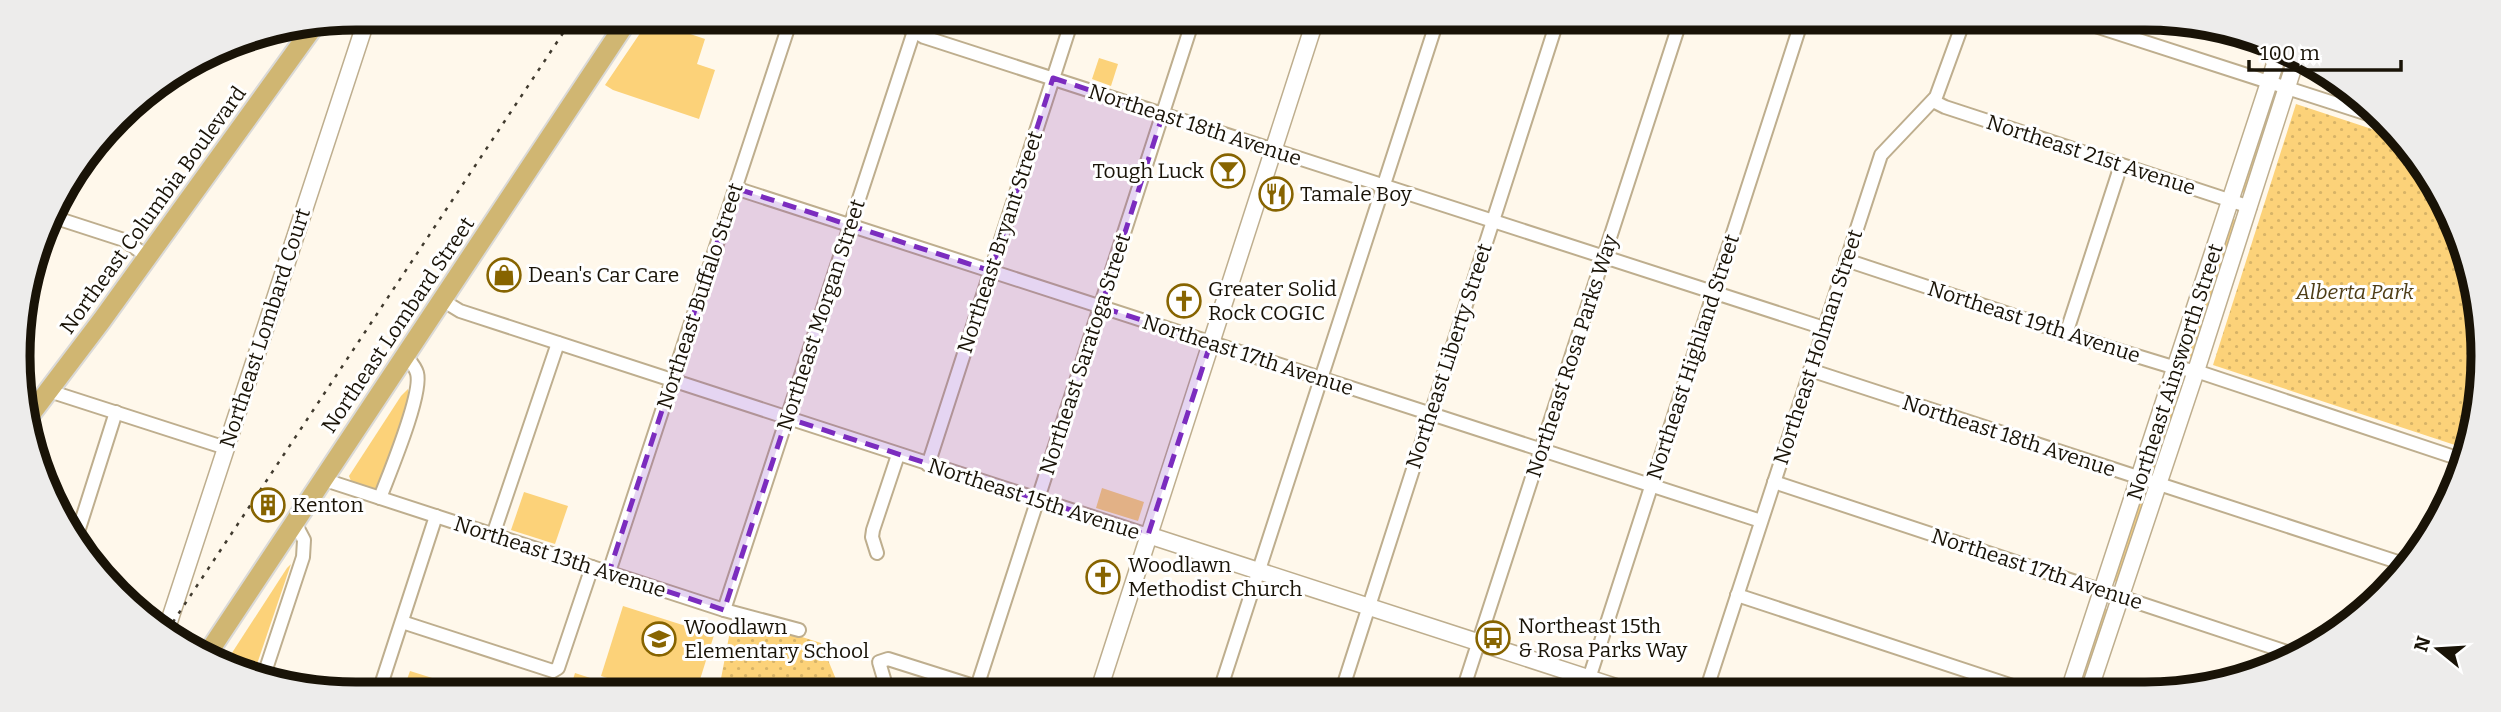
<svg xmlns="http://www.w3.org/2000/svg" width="2501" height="712" viewBox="0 0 2501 712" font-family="Bitter,serif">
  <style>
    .green { fill: #fcd279 }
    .park { fill: url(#park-dots) }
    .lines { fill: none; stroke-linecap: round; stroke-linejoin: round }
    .street-casing { stroke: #beae8e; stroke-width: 16 }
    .secondary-casing { stroke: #beae8e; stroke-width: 19 }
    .primary-casing { stroke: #dad9d7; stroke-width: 23 }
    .street { stroke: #fff; stroke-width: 12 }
    .secondary { stroke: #fff; stroke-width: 16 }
    .primary { stroke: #d0b672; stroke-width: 19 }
    .rail { stroke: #413b2f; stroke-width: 2.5; stroke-dasharray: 3.5 7; stroke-linecap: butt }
    .marked { fill: #7b2cbf; fill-opacity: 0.2; stroke: #7b2cbf; stroke-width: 5; stroke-dasharray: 14 9; stroke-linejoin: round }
    .labels { text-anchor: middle; stroke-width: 6; stroke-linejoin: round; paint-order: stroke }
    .street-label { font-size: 21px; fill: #191307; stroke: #fff }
    .poi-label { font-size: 21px; fill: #191307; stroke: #fff; text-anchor: start }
    .park-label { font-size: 21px; font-style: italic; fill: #4e3d16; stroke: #fff }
    .rim { fill: none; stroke: #191307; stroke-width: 9 }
  </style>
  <defs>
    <pattern id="park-dots" width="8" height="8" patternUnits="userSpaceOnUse" patternTransform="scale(1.75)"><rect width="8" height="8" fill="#fcd279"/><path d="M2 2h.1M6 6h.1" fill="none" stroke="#d7b367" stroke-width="1.8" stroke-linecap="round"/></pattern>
  </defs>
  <rect width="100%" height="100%" fill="#fff8eb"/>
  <!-- green -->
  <g class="green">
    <polygon points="649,20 705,39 697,64 715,70 699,119 613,90 605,85"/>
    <polygon points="1099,58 1118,64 1111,86 1092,79"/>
    <polygon points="2269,99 2277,101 2248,193 2241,192"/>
    <polygon points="2234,219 2238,222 2193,361 2186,358 2230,220"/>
    <polygon points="2178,385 2183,385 2156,469 2151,468 2150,462 2175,387"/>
    <polygon points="408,389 410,399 379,487 375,490 351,481 349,476 401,396"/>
    <polygon points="1102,488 1144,502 1138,521 1096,508"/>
    <polygon points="524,492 568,506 555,544 511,530"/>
    <polygon points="2142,494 2148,497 2119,583 2112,580"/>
    <polygon points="291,564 256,667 228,659 287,568"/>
    <polygon points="623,606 714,635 697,689 642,689 601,676"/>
    <polygon points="2104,608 2112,612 2084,691 2074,691"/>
    <polygon points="410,671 445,682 443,688 404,688"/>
    <polygon points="575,673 624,689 570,689"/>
  </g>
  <!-- park -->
  <g class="park">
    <polygon points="2296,104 2396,137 2426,168 2477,290 2477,422 2467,449 2213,365"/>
    <polygon points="758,625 764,625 821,643 840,689 719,689 731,626 752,630"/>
  </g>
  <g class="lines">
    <defs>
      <g id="street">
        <polyline points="888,19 902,24 924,37 1824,328"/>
        <polyline points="2089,24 2374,116"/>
        <polyline points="1933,101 1945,107 2250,207"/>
        <polyline points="735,188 1761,521"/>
        <polyline points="50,216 124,240 148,257"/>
        <polyline points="1846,260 2117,350 2176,368 2196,371 2463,460"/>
        <polyline points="442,300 460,311 1148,535"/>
        <polyline points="2066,334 2121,165"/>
        <polyline points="1810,370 2407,565"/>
        <polyline points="49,391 226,448"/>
        <polyline points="928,465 1072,20"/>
        <polyline points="322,479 724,610 799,630"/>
        <polyline points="1774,482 2299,656"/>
        <path d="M380,498C389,474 423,394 417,373C415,366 409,360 405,355"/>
        <polyline points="493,535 558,343"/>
        <polyline points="76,538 116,412"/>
        <polyline points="877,553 872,537 873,530 898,455"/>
        <polyline points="609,572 791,19"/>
        <polyline points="1737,595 2028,691"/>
        <polyline points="724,610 918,19"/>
        <polyline points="402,622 553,671 558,668 592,567"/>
        <polyline points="263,678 303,557 304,540 294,521"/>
        <polyline points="977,687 1193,20"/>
        <polyline points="380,688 436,516"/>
        <polyline points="887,689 879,662 888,659 983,689"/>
        <polyline points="1220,690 1437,21"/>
        <polyline points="1342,690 1557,22"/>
        <polyline points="1463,690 1680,22"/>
        <polyline points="1585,691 1801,23"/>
        <polyline points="1706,691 1881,155 1936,97 1963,23"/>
      </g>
      <g id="secondary">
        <polyline points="1148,535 1628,691"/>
        <polyline points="166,631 367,18"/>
        <polyline points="1099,690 1315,21"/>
        <polyline points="2069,691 2279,52"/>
        <polyline points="2089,691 2196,371 2296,59"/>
      </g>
      <g id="primary">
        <polyline points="27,419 102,320 314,26"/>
        <polyline points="206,656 629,18"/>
      </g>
    </defs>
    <!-- street casing -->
    <use href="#street" class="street-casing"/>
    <!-- secondary casing -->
    <use href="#secondary" class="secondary-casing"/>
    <!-- primary casing -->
    <use href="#primary" class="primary-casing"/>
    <!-- street -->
    <use href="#street" class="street"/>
    <!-- secondary -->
    <use href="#secondary" class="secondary"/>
    <!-- primary -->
    <use href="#primary" class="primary"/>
    <!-- rail -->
    <polyline class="rail" points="167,631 573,18"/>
  </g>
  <!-- marked area -->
  <path class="marked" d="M1053,78L1163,114L1101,307L1211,342L1148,535L787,418L724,610L609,572L735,188L991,271Z"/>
  <!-- icons -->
  <defs>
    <symbol id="bar-ring" viewBox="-11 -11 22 22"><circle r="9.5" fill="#fff" stroke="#876400" stroke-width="1.5"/><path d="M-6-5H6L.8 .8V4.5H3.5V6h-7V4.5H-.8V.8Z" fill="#876400"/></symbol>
    <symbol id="restaurant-ring" viewBox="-11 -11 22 22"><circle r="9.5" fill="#fff" stroke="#876400" stroke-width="1.5"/><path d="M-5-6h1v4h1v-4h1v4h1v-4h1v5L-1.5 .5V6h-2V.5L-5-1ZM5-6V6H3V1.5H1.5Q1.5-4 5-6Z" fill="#876400"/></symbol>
    <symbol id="shop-ring" viewBox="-11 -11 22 22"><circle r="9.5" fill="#fff" stroke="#876400" stroke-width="1.5"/><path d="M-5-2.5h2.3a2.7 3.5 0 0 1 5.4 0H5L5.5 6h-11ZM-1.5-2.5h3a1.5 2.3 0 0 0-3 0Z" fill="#876400"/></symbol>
    <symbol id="church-ring" viewBox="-11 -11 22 22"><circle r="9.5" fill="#fff" stroke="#876400" stroke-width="1.5"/><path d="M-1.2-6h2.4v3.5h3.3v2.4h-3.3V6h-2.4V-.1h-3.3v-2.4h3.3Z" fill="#876400"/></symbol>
    <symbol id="building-ring" viewBox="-11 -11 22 22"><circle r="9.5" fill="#fff" stroke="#876400" stroke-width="1.5"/><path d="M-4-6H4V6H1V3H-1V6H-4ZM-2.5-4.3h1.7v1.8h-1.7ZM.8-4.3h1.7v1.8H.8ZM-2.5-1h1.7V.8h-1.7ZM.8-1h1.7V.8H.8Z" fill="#876400"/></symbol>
    <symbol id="bus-ring" viewBox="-11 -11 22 22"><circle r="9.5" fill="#fff" stroke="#876400" stroke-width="1.5"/><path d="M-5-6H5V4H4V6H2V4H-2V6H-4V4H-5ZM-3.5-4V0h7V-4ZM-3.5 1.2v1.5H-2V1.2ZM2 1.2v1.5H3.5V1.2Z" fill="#876400"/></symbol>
    <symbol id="school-ring" viewBox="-11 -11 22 22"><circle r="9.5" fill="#fff" stroke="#876400" stroke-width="1.5"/><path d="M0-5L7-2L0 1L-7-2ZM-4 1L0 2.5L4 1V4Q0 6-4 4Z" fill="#876400"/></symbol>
  </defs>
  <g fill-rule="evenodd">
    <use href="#bar-ring" x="1209" y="152" width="38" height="38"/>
    <use href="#restaurant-ring" x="1257" y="175" width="38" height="38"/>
    <use href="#shop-ring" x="485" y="256" width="38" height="38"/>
    <use href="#church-ring" x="1165" y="282" width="38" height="38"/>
    <use href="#building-ring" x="249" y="486" width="38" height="38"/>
    <use href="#church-ring" x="1084" y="558" width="38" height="38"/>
    <use href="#bus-ring" x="1474" y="619" width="38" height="38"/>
    <use href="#school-ring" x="640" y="620" width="38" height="38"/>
  </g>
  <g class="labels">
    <!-- street labels -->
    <g class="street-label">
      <text transform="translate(1195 125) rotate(18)" y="7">Northeast 18th Avenue</text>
      <text transform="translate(2091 155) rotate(18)" y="7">Northeast 21st Avenue</text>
      <text transform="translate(153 210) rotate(-54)" y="7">Northeast Columbia Boulevard</text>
      <text transform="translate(1000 242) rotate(-72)" y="7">Northeast Bryant Street</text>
      <text transform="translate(700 296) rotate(-72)" y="7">Northeast Buffalo Street</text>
      <text transform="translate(821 315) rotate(-72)" y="7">Northeast Morgan Street</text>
      <text transform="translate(2034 322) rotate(18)" y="7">Northeast 19th Avenue</text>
      <text transform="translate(398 325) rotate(-56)" y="7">Northeast Lombard Street</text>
      <text transform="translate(265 328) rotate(-72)" y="7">Northeast Lombard Court</text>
      <text transform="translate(1818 347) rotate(-72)" y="7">Northeast Holman Street</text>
      <text transform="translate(1085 354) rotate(-72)" y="7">Northeast Saratoga Street</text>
      <text transform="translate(1248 355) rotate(18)" y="7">Northeast 17th Avenue</text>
      <text transform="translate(1449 356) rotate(-72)" y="7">Northeast Liberty Street</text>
      <text transform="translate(1572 356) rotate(-72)" y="7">Northeast Rosa Parks Way</text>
      <text transform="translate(1693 357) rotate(-72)" y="7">Northeast Highland Street</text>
      <text transform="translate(2175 372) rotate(-72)" y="7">Northeast Ainsworth Street</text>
      <text transform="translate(2009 436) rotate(18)" y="7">Northeast 18th Avenue</text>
      <text transform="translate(1034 499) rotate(18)" y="7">Northeast 15th Avenue</text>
      <text transform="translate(560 557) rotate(18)" y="7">Northeast 13th Avenue</text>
      <text transform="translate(2037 569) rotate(18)" y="7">Northeast 17th Avenue</text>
    </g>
    <!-- poi labels -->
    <g class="poi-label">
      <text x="1204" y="178" text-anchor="end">Tough Luck</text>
      <text x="1300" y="201">Tamale Boy</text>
      <text x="528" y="282">Dean's Car Care</text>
      <text x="1208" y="296">Greater Solid<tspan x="1208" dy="24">Rock COGIC</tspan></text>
      <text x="292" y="512">Kenton</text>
      <text x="1128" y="572">Woodlawn<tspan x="1128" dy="24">Methodist Church</tspan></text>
      <text x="1518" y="633">Northeast 15th<tspan x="1518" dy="24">&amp; Rosa Parks Way</tspan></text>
      <text x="684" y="634">Woodlawn<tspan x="684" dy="24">Elementary School</tspan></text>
    </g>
    <!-- park labels -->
    <g class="park-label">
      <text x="2355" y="299">Alberta Park</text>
    </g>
  </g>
  <!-- crop -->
  <path d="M0 0H2501V712H0ZM356 30H2145A326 326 0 0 1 2471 356V356A326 326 0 0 1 2145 682H356A326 326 0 0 1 30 356V356A326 326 0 0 1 356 30Z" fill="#edeceb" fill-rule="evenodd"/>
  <path class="rim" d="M356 30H2145A326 326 0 0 1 2471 356V356A326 326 0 0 1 2145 682H356A326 326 0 0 1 30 356V356A326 326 0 0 1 356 30Z"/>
  <!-- north arrow -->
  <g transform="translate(2438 649) rotate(288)" stroke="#ffffff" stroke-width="5" paint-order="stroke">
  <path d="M0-5L12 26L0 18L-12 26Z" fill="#191307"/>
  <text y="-10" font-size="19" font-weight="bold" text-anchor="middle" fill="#191307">N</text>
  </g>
  <!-- scale -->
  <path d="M2249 60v10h152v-10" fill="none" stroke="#191307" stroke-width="3.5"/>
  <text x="2260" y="60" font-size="21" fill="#191307" stroke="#ffffff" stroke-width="5" paint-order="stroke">100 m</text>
</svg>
